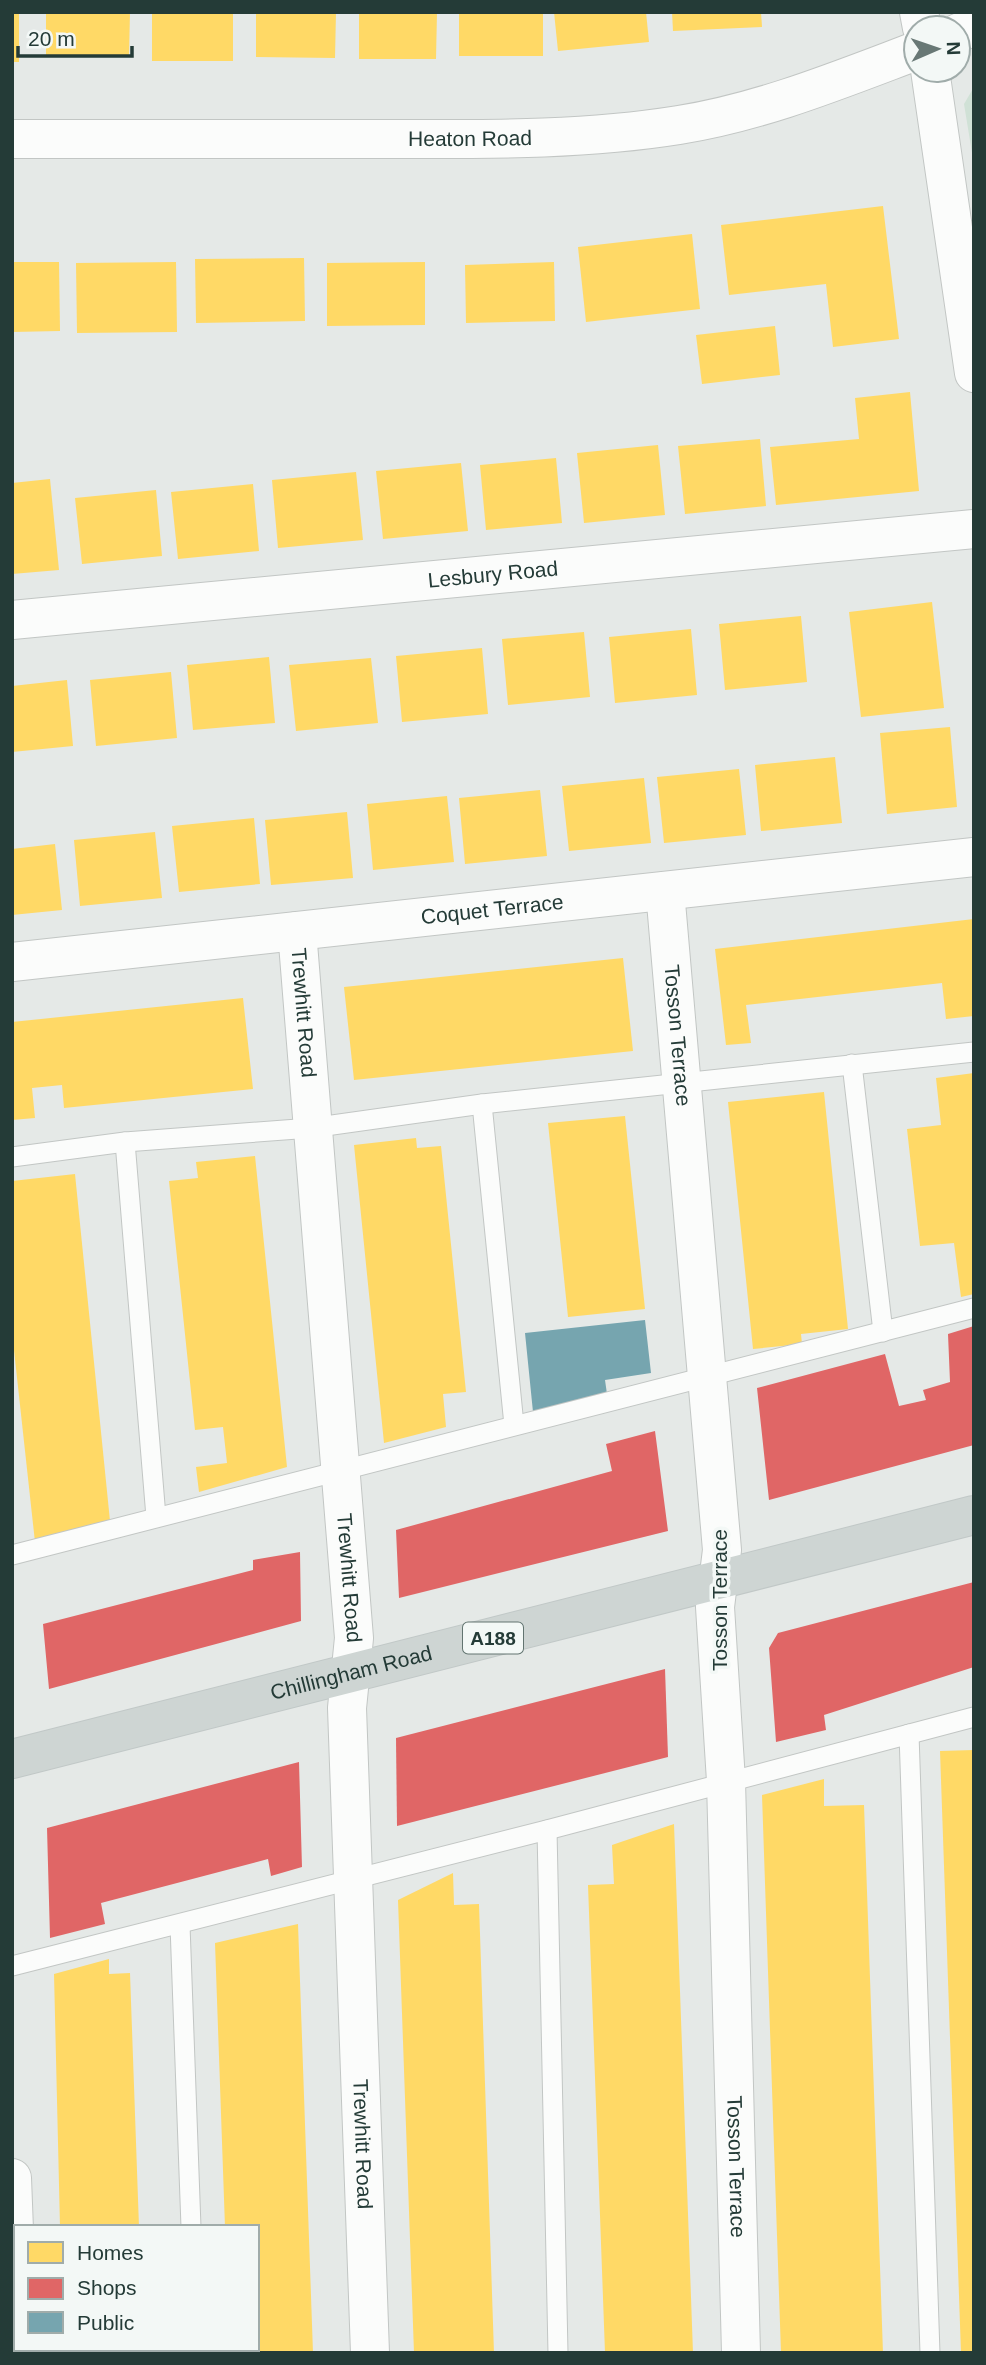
<svg xmlns="http://www.w3.org/2000/svg" width="986" height="2365" viewBox="0 0 986 2365" font-family="Helvetica,sans-serif">
  <style>
    .green { fill: #d0e1d6 }
    .homes { fill: #ffd966 }
    .shops { fill: #e06666 }
    .public { fill: #76a5af }
    .lines { fill: none; stroke-linecap: round; stroke-linejoin: round }
    .service-casing { stroke: #c2c6c4; stroke-width: 21 }
    .minor-casing { stroke: #c2c6c4; stroke-width: 40 }
    .tertiary-casing { stroke: #c2c6c4; stroke-width: 40 }
    .primary-casing { stroke: #c1c8c7; stroke-width: 40 }
    .service { stroke: #fbfcfb; stroke-width: 19 }
    .minor { stroke: #fbfcfb; stroke-width: 38 }
    .tertiary { stroke: #fbfcfb; stroke-width: 38 }
    .primary { stroke: #ced5d3; stroke-width: 38 }
    .labels { text-anchor: middle; stroke-width: 7; stroke-linejoin: round; paint-order: stroke }
    .shield { fill: #f3f8f6; stroke: #627470; stroke-width: 2 }
    .shield-label { font-size: 19px; font-weight: bold; fill: #243b37 }
    .street-label { font-size: 21px; fill: #243b37; stroke: #f3f8f6 }
  </style>
  <rect width="100%" height="100%" fill="#e5e9e7"/>
  <!-- green -->
  <polygon class="green" points="974,87 974,165 964,104"/>
  <!-- homes -->
  <g class="homes">
    <rect x="12" y="12" width="7" height="50"/>
    <polygon points="46,12 130,12 129,56 46,56"/>
    <rect x="152" y="12" width="81" height="49"/>
    <polygon points="256,12 336,12 335,58 256,57"/>
    <polygon points="359,12 437,12 436,59 359,59"/>
    <rect x="459" y="12" width="84" height="44"/>
    <polygon points="554,12 646,12 649,42 558,51"/>
    <polygon points="672,12 761,12 762,27 673,31"/>
    <polygon points="883,206 899,339 833,347 826,284 729,295 721,225"/>
    <polygon points="692,234 700,309 586,322 578,247"/>
    <polygon points="304,258 305,321 196,323 195,259"/>
    <polygon points="12,262 59,262 60,331 12,332"/>
    <polygon points="176,262 177,332 77,333 76,263"/>
    <polygon points="425,262 425,325 327,326 327,263"/>
    <polygon points="554,262 555,321 466,323 465,265"/>
    <polygon points="775,326 780,375 702,384 696,335"/>
    <polygon points="910,392 919,491 776,505 770,447 859,439 855,398"/>
    <polygon points="760,439 766,506 685,514 678,446"/>
    <polygon points="658,445 665,515 584,523 577,453"/>
    <polygon points="556,458 562,523 486,530 480,465"/>
    <polygon points="461,463 468,531 383,539 376,471"/>
    <polygon points="356,472 363,540 278,548 272,480"/>
    <polygon points="50,479 59,570 12,574 12,483"/>
    <polygon points="253,484 259,551 178,559 171,492"/>
    <polygon points="156,490 162,556 82,564 75,498"/>
    <polygon points="932,602 944,708 861,717 849,612"/>
    <polygon points="801,616 807,682 725,690 719,624"/>
    <polygon points="691,629 697,695 615,703 609,637"/>
    <polygon points="584,632 590,697 508,705 502,639"/>
    <polygon points="482,648 488,714 402,722 396,656"/>
    <polygon points="269,657 275,723 193,730 187,665"/>
    <polygon points="371,658 378,723 296,731 289,665"/>
    <polygon points="171,672 177,738 96,746 90,680"/>
    <polygon points="67,680 73,746 12,752 12,686"/>
    <polygon points="950,727 957,807 887,814 880,733"/>
    <polygon points="835,757 842,823 761,831 755,765"/>
    <polygon points="739,769 746,835 664,843 657,777"/>
    <polygon points="644,778 651,843 569,851 562,786"/>
    <polygon points="540,790 547,856 465,864 459,798"/>
    <polygon points="447,796 454,862 373,870 367,804"/>
    <polygon points="347,812 353,878 271,885 265,820"/>
    <polygon points="254,818 260,884 179,892 172,826"/>
    <polygon points="155,832 162,898 80,906 74,840"/>
    <polygon points="55,844 62,910 12,915 12,849"/>
    <polygon points="974,919 974,1016 946,1019 942,983 746,1005 751,1043 726,1045 715,949"/>
    <polygon points="623,958 633,1051 354,1080 344,987"/>
    <polygon points="243,998 253,1089 64,1108 62,1085 32,1088 35,1118 12,1120 12,1022"/>
    <polygon points="974,1073 974,1294 961,1297 954,1243 920,1246 907,1129 941,1125 936,1078"/>
    <polygon points="824,1092 848,1329 801,1334 802,1344 753,1349 728,1102"/>
    <polygon points="625,1116 645,1309 568,1317 548,1123"/>
    <polygon points="416,1138 417,1148 441,1146 466,1392 443,1394 446,1427 384,1443 354,1145"/>
    <polygon points="255,1156 287,1467 199,1492 196,1467 227,1463 223,1427 195,1430 169,1181 198,1178 196,1162"/>
    <polygon points="75,1174 110,1521 35,1542 12,1332 12,1181"/>
    <polygon points="974,1750 974,2353 961,2353 940,1751"/>
    <polygon points="824,1779 824,1806 864,1805 883,2353 781,2353 762,1795"/>
    <polygon points="674,1824 693,2353 605,2353 588,1885 614,1884 612,1845"/>
    <polygon points="453,1873 454,1905 479,1904 494,2353 414,2353 398,1900"/>
    <polygon points="298,1924 313,2353 229,2353 229,2349 257,2349 257,2227 225,2227 215,1943"/>
    <polygon points="109,1959 109,1974 130,1973 139,2227 60,2227 54,1974"/>
    <rect x="63" y="2349" width="80" height="4"/>
  </g>
  <!-- shops -->
  <g class="shops">
    <polygon points="974,1326 974,1445 769,1500 757,1388 885,1354 899,1406 926,1400 923,1390 950,1382 948,1334"/>
    <polygon points="655,1431 668,1531 399,1598 396,1530 612,1471 606,1444"/>
    <polygon points="300,1552 301,1621 49,1689 43,1624 253,1570 253,1560"/>
    <polygon points="974,1582 974,1667 824,1715 826,1730 776,1742 769,1648 778,1633"/>
    <polygon points="665,1669 668,1757 397,1826 396,1738"/>
    <polygon points="299,1762 302,1867 271,1876 268,1859 101,1903 105,1924 50,1938 47,1828"/>
  </g>
  <!-- public -->
  <polygon class="public" points="645,1320 651,1373 605,1380 607,1394 533,1412 525,1333"/>
  <g class="lines">
    <defs>
      <g id="service">
        <polyline points="852,1064 883,1332"/>
        <polyline points="482,1104 514,1425"/>
        <polyline points="125,1142 156,1517"/>
        <polyline points="12,1157 125,1142 311,1128 482,1104 974,1052"/>
        <polyline points="12,1555 974,1308"/>
        <polyline points="909,1734 930,2353"/>
        <polyline points="547,1830 558,2353"/>
        <polyline points="180,1925 191,2227"/>
        <polyline points="12,1966 547,1830 974,1717"/>
        <polyline points="196,2349 196,2353"/>
      </g>
      <g id="minor">
        <polyline points="919,12 922,28"/>
        <polyline points="930,70 974,373"/>
        <path id="s1" d="M12,620L974,529"/>
        <path id="s2" d="M665,891L722,1550L715,1607L726,1781L741,2353"/>
        <path id="s3" d="M297,931L354,1638L347,1708L370,2353"/>
        <path id="s4" d="M12,962L974,857"/>
        <polyline points="12,2178 16,2282"/>
        <polyline points="18,2349 18,2353"/>
      </g>
      <g id="tertiary">
        <polyline points="958,33 974,26"/>
        <path id="s5" d="M12,139C134,139 256,139 378,139C478,139 579,141 679,125C761,112 839,80 916,51"/>
      </g>
      <g id="primary">
        <path id="s6" d="M12,1759L974,1515"/>
      </g>
    </defs>
    <!-- service casing -->
    <use href="#service" class="service-casing"/>
    <!-- minor casing -->
    <use href="#minor" class="minor-casing"/>
    <!-- tertiary casing -->
    <use href="#tertiary" class="tertiary-casing"/>
    <!-- primary casing -->
    <use href="#primary" class="primary-casing"/>
    <!-- service -->
    <use href="#service" class="service"/>
    <!-- minor -->
    <use href="#minor" class="minor"/>
    <!-- tertiary -->
    <use href="#tertiary" class="tertiary"/>
    <!-- primary -->
    <use href="#primary" class="primary"/>
  </g>
  <g class="labels">
    <!-- shield labels -->
    <rect class="shield" x="463" y="1622.5" width="60" height="31" rx="5"/>
    <g class="shield-label">
      <text x="493" y="1645">A188</text>
    </g>
    <!-- street labels -->
    <g class="street-label">
      <text dy="7" stroke="none"><textPath href="#s5" startOffset="458">Heaton Road</textPath></text>
      <text dy="7" stroke="none"><textPath href="#s1" startOffset="483">Lesbury Road</textPath></text>
      <text dy="7" stroke="none"><textPath href="#s4" startOffset="483">Coquet Terrace</textPath></text>
      <text dy="7" stroke="none"><textPath href="#s3" startOffset="82">Trewhitt Road</textPath></text>
      <text dy="7" stroke="none"><textPath href="#s2" startOffset="145">Tosson Terrace</textPath></text>
      <text dy="7" stroke="none"><textPath href="#s3" startOffset="649">Trewhitt Road</textPath></text>
      <text transform="translate(720 1600) rotate(-90)" y="7">Tosson Terrace</text>
      <text dy="7" stroke="none"><textPath href="#s6" startOffset="350">Chillingham Road</textPath></text>
      <text dy="7" stroke="none"><textPath href="#s3" startOffset="1216">Trewhitt Road</textPath></text>
      <text dy="7" stroke="none"><textPath href="#s2" startOffset="1279">Tosson Terrace</textPath></text>
    </g>
  </g>
  <!-- border -->
  <rect width="986" height="2365" fill="none" stroke="#243b37" stroke-width="28"/>
  <!-- legend -->
  <rect x="14" y="2225" width="245" height="126" fill="#f3f8f6" stroke="#a0acaa" stroke-width="2"/>
  <rect x="28" y="2242" width="35" height="21" fill="#ffd966" stroke="#a0acaa" stroke-width="2"/>
  <text x="77" y="2260" font-size="21" fill="#243b37">Homes</text>
  <rect x="28" y="2278" width="35" height="21" fill="#e06666" stroke="#a0acaa" stroke-width="2"/>
  <text x="77" y="2295" font-size="21" fill="#243b37">Shops</text>
  <rect x="28" y="2312" width="35" height="21" fill="#76a5af" stroke="#a0acaa" stroke-width="2"/>
  <text x="77" y="2330" font-size="21" fill="#243b37">Public</text>
  <!-- north arrow -->
  <g transform="translate(937 49) rotate(88)"><circle r="33" fill="#f3f8f6" stroke="#a0acaa" stroke-width="2"/>
  <path d="M0-5L12 26L0 18L-12 26Z" fill="#687875"/>
  <text y="-10" font-size="19" font-weight="bold" text-anchor="middle" fill="#243b37">N</text>
  </g>
  <!-- scale -->
  <path d="M18 46v10h114v-10" fill="none" stroke="#243b37" stroke-width="3.5"/>
  <text x="28" y="46" font-size="21" fill="#243b37" stroke="#f3f8f6" stroke-width="5" paint-order="stroke">20 m</text>
</svg>
